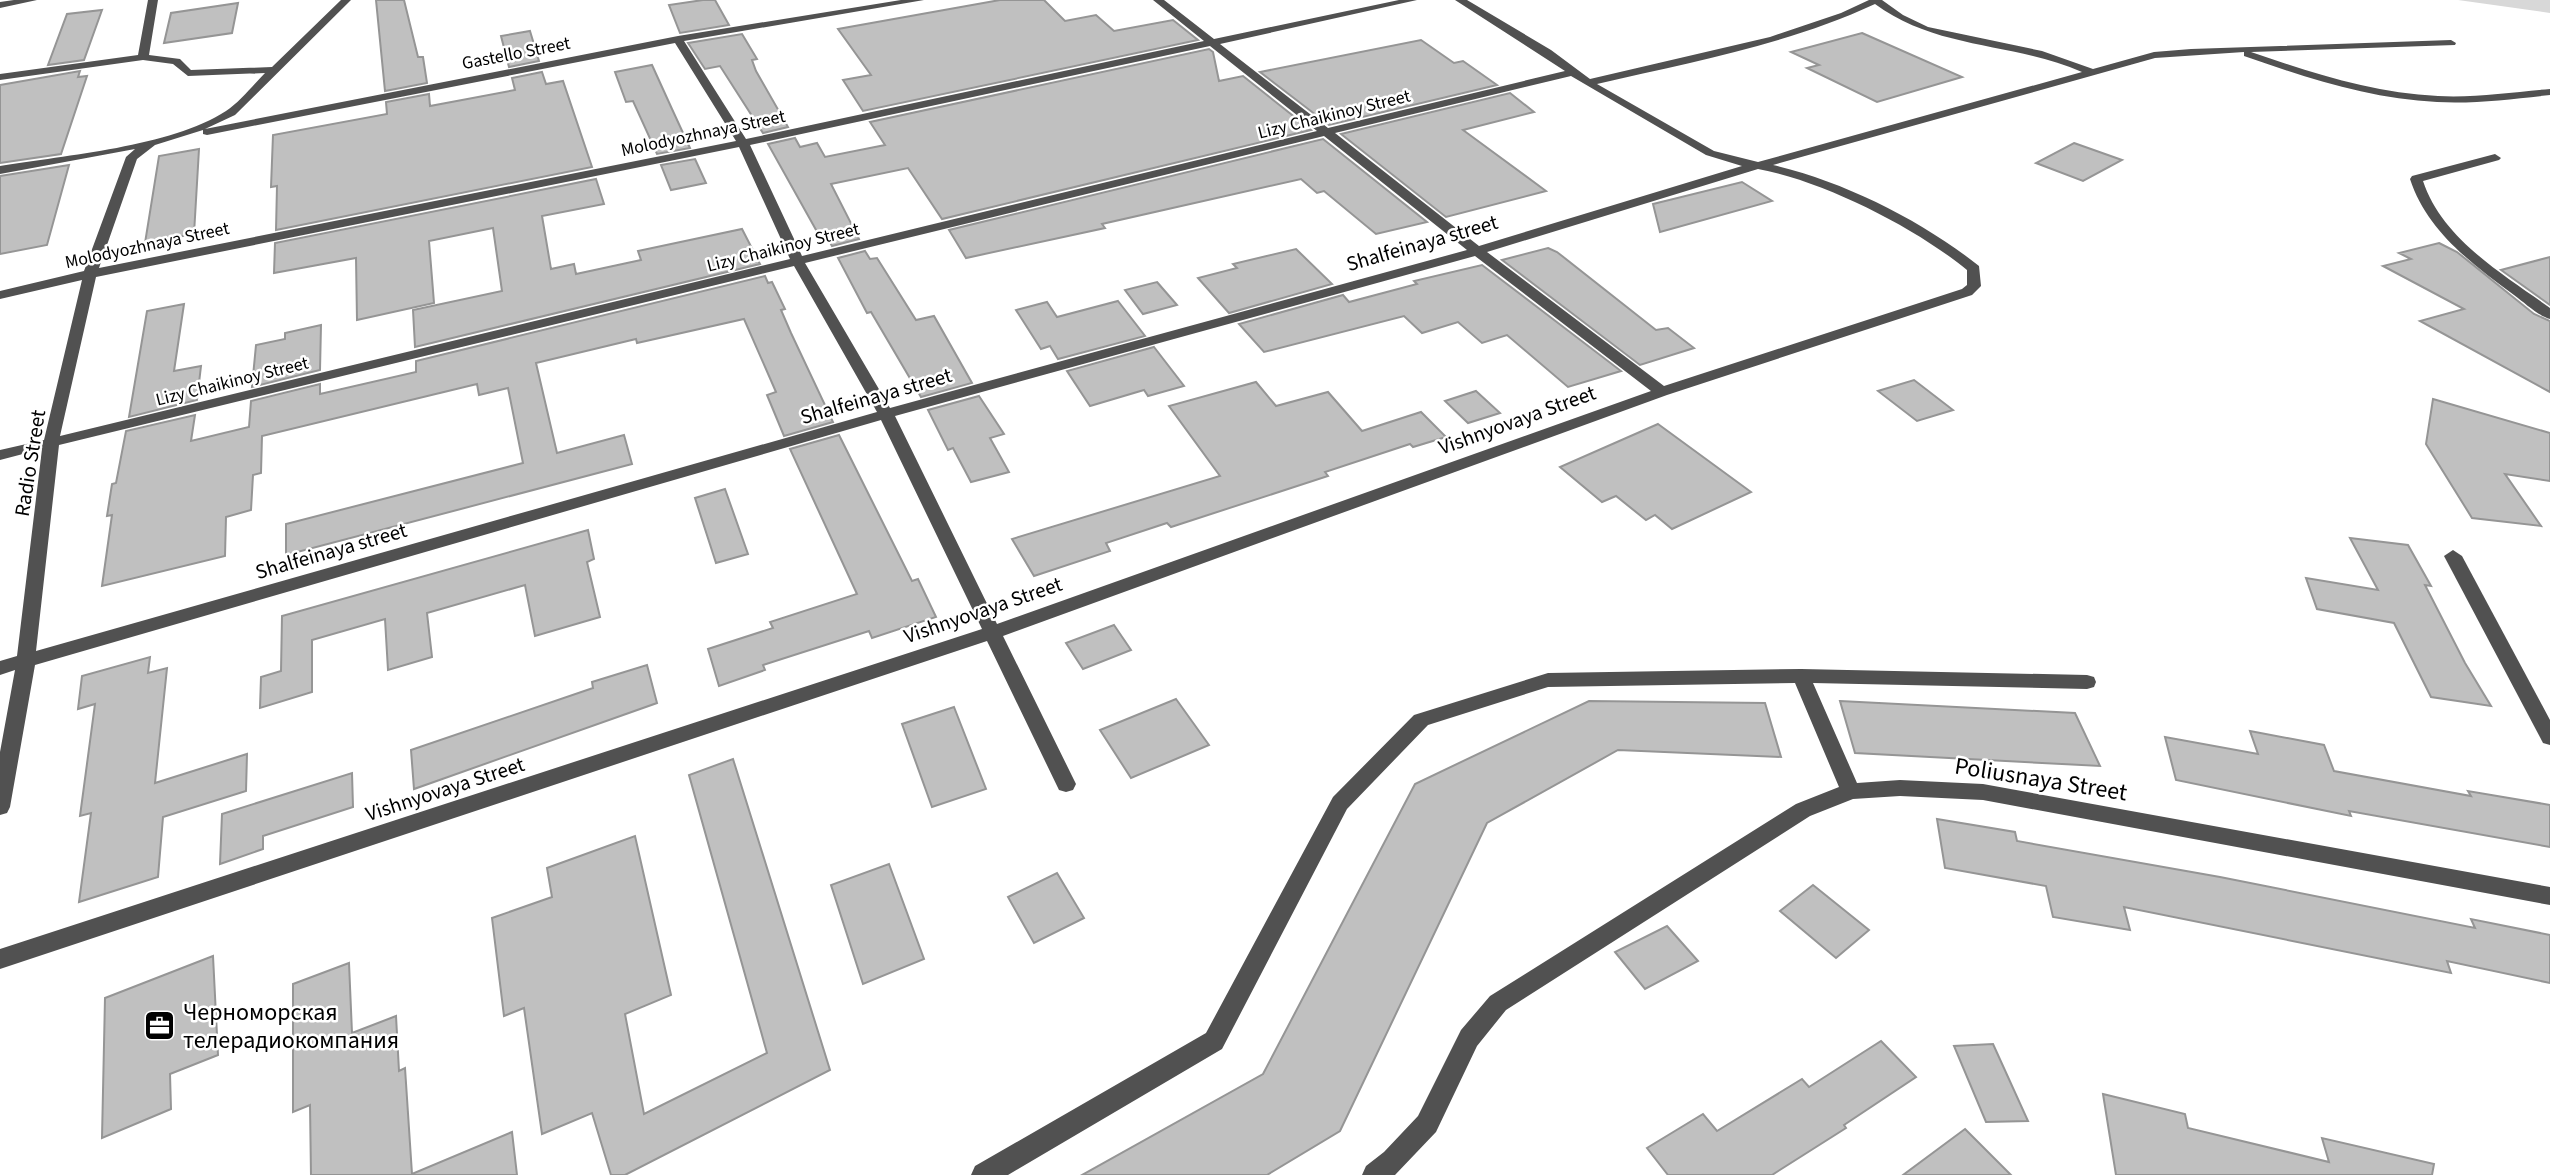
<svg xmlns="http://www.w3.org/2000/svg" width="2550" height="1175" viewBox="0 0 2550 1175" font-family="'Source Sans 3',sans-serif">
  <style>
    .green { fill: #d8d8d8 }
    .building { fill: #c0c0c0; stroke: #959595; stroke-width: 2 }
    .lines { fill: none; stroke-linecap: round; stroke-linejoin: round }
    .minor { fill: #515151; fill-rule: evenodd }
    .labels { text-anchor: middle; stroke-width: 5; stroke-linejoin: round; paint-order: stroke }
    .far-street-label { font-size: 18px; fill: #000; stroke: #fff }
    .street-label { font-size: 21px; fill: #000; stroke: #fff }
    .near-street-label { font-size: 24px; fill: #000; stroke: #fff }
    .near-poi-label { font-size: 24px; fill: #000; stroke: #fff; text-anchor: start }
  </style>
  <rect width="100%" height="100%" fill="#fff"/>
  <!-- green -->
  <polygon class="green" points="2458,0 2550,0 2550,13"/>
  <!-- building -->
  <g class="building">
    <polygon points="376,0 404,0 418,57 423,57 427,83 385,91"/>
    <polygon points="703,0 715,0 729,25 680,33 669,5"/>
    <polygon points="1000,0 1044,0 1065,21 1096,15 1114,31 1173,20 1198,40 863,111 843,80 871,75 838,29"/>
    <polygon points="238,3 232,33 164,43 171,13"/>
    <polygon points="102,10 84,60 48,65 67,14"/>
    <polygon points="530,31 539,61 509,67 501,36"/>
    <polygon points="1862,33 1962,77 1877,102 1807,68 1819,65 1791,52"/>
    <polygon points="742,34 757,59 752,60 756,71 788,127 763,133 720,66 705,69 688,43"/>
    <polygon points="1421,40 1454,63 1463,61 1497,85 1329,125 1260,72"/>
    <polygon points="1209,49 1213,52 1219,81 1243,76 1311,130 942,219 908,168 831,184 859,239 832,246 826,235 820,237 768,144 795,138 800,147 817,143 825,157 885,145 870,122"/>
    <polygon points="652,65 672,109 690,148 657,154 633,101 626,102 615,72"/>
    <polygon points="80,71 78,77 87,76 61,154 0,163 0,85"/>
    <polygon points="542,72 546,84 563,81 592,167 276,230 277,186 271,187 273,135 387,114 386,102 429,94 430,106 515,90 512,78"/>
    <polygon points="1510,93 1534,112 1463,130 1546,191 1446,217 1341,134"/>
    <polygon points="1323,139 1427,222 1376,234 1324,191 1317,193 1301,179 1102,224 1105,228 966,258 949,230"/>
    <polygon points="2074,143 2122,160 2083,181 2036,163"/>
    <polygon points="199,149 194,234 145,243 159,156"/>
    <polygon points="695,159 706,183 671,190 661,165"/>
    <polygon points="69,165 47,245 0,254 0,176"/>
    <polygon points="596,179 604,204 542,216 551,269 574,264 576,274 641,260 638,251 742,229 760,264 415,347 413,310 502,291 493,228 429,241 434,303 357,320 356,258 274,273 275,243"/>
    <polygon points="1742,182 1772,201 1660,232 1653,204"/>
    <polygon points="2439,243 2457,252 2534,314 2550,321 2550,392 2420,321 2464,309 2383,266 2411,259 2399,253"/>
    <polygon points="1548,248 1557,252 1656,330 1668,328 1694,348 1640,365 1502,260"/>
    <polygon points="1296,249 1332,284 1229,313 1198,278 1237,268 1233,264"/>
    <polygon points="865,251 870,259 877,258 916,320 934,316 972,383 921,397 871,312 867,313 838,258"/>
    <polygon points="2550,257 2550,305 2501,270"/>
    <polygon points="1482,265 1621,371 1568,387 1507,335 1482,343 1458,322 1422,333 1404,316 1264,352 1239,324 1343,295 1349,302 1417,284 1414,281"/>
    <polygon points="765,276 768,283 772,282 785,309 781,310 791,333 833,422 784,436 767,395 776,392 744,319 637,343 636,339 536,363 557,453 624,435 632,464 286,555 286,524 523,463 508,388 479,395 477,384 262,436 261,473 253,475 251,510 226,517 225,556 102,586 112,515 107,516 112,484 116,483 126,431 195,415 191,441 249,427 251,401 320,384 320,394 416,372 416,361"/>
    <polygon points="1157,282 1177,305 1143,314 1125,290"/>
    <polygon points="1118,301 1145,336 1058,359 1050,346 1041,349 1016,310 1047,302 1057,317"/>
    <polygon points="184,304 174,371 201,366 197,400 129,417 147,311"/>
    <polygon points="321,325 320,370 252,387 256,345 285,339 285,333"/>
    <polygon points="1154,347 1184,386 1148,396 1144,390 1090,406 1067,371"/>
    <polygon points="1914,380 1953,410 1917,421 1878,391"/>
    <polygon points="1256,382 1276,406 1328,392 1362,431 1421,412 1446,437 1413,447 1410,444 1325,472 1328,476 1171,527 1167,523 1106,543 1110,551 1034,576 1012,539 1220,476 1169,406"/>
    <polygon points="1476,391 1500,413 1468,423 1445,401"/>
    <polygon points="979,396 1004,434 990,438 1009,472 971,482 953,448 948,450 928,410"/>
    <polygon points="2433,399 2550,433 2550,481 2505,474 2541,526 2472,518 2426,444"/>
    <polygon points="1658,424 1751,492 1672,529 1655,515 1646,520 1616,496 1602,502 1560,467"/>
    <polygon points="839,435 912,581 918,579 936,617 872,638 869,631 763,665 765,670 719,686 708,649 773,628 770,622 857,594 790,449"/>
    <polygon points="725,489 748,554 716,563 695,498"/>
    <polygon points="588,530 594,559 587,562 600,617 535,636 525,585 427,613 432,657 388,670 385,619 312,640 312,692 260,708 261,677 281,671 282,616"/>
    <polygon points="2350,538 2408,545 2431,586 2425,585 2465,663 2491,706 2431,697 2394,623 2317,609 2306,578 2378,590"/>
    <polygon points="1114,625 1131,650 1083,669 1066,643"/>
    <polygon points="150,657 148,673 167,668 155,783 247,754 246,791 163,817 158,877 79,902 91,813 80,816 95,704 78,709 82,676"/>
    <polygon points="647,665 657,703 414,789 411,750 593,688 592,682"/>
    <polygon points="1176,699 1209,745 1131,778 1100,730"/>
    <polygon points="1589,701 1765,703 1781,757 1618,750 1487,823 1340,1131 1267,1175 1082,1175 1263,1074 1415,784"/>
    <polygon points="1840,701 2075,713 2100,766 1855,753"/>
    <polygon points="954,707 986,789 932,807 902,724"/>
    <polygon points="2250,731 2324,745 2334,771 2471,796 2468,791 2550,805 2550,847 2349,811 2351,816 2176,780 2165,737 2258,754"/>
    <polygon points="733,759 830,1070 625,1175 611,1175 592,1113 542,1134 524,1008 504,1016 492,918 552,897 547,868 635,836 671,995 625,1014 644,1114 767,1053 689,775"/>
    <polygon points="352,773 353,807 263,836 263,849 220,864 222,814"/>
    <polygon points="1937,819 2015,832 2017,841 2220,877 2475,928 2471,919 2550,935 2550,983 2447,961 2451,973 2124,907 2130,930 2053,917 2046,886 1945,868"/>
    <polygon points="889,864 924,959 863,984 831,885"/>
    <polygon points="1057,873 1084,918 1034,943 1008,897"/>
    <polygon points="1813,885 1869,930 1836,958 1780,911"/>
    <polygon points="1667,926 1698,961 1645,989 1615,952"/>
    <polygon points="213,956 218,1055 170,1074 171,1109 102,1138 105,998"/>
    <polygon points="349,963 352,1033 396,1016 399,1071 405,1068 412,1174 512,1132 517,1175 311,1175 310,1105 293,1112 293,984"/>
    <polygon points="1881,1041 1916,1077 1844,1125 1846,1128 1772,1175 1668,1175 1647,1148 1703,1114 1717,1131 1802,1079 1809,1087"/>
    <polygon points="1993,1044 2028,1121 1986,1122 1954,1046"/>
    <polygon points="2103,1094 2185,1114 2188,1128 2329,1162 2322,1138 2434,1164 2432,1175 2116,1175"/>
    <polygon points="1965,1129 2011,1175 1903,1175"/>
  </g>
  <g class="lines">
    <!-- minor -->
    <g class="minor">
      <polygon points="14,0 37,0 0,8 0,2"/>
      <path d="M148,0H158L149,55L180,59L191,70L272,67L341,0H351L235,115L205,129L678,36L901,0H924L684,41L746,139L1204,41L1153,0H1164L1214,39L1399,0H1417L1220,44L1328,128L1565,71L1455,0H1467L1551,50L1590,79L1770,37L1841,13L1869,0H1882L1903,15L1928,27L2042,51L2093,69L2154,52L2191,49L2451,40L2456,43L2455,45L2251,52C2312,73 2373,93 2438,96C2475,98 2513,92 2550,89V95C2513,99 2475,104 2437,102C2371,99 2307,78 2244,56V52L2155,58L1773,165C1845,182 1921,220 1979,266L1981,286L1972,295L1667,395L1003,636L1076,784L1073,790L1066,792L1059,790L987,641L0,969V949L982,629L881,420L35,665L10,807L7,813L0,815V752L15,670L0,675V661L17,656L42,449L0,460V450L44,440L82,280L0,299V291L84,271L126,157L135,149L0,174V166C66,155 170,147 226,111C240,102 253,85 265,73L188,76L173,64L143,60L0,80V74L138,55ZM1875,4C1937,50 2014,42 2082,72L1758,162L1714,151L1597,84C1691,62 1787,45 1875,4ZM675,43L736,141L99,268L137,159L155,145L203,130V134L207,135ZM1210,46L1317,131L802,256L750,145ZM1571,76L1706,155L1742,166L1479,246L1335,133ZM1324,136L1467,250L890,408L805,263ZM739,147L790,259L60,436L96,277ZM1758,169C1824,181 1916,228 1967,270V285L1962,289L1664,386L1487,252ZM1475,256L1651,391L997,624L895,416ZM794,266L877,412L36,651L59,445Z"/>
      <path d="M2495,154L2501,158L2499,160L2423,181C2442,239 2503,274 2550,308V319C2537,315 2525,303 2514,295C2472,264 2427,231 2410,179L2412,176Z"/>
      <polygon points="2453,550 2462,556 2550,720 2550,745 2543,743 2444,556"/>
      <polygon points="1801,669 2087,675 2094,677 2096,682 2094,687 2087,689 1813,683 1857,783 1900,780 1983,784 2550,887 2550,905 1983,800 1900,796 1853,799 1810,816 1506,1010 1477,1046 1436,1132 1395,1175 1362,1175 1366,1166 1384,1152 1418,1116 1461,1030 1490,996 1796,804 1839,787 1795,683 1548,687 1428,725 1347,809 1222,1049 1008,1175 971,1175 975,1166 1206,1033 1333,797 1414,715 1548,673"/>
    </g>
  </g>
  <!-- icons -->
  <defs>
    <symbol id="office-square" viewBox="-11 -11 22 22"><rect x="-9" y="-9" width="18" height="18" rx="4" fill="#000" stroke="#fff"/><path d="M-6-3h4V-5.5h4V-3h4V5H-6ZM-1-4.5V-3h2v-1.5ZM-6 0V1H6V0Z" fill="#fff"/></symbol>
  </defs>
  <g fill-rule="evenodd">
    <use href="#office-square" x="142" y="1008" width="35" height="35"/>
  </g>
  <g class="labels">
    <!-- far-street labels -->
    <g class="far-street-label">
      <text transform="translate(516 53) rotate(-11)" y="6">Gastello Street</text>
      <text transform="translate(1334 114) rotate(-14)" y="6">Lizy Chaikinoy Street</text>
      <text transform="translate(703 133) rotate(-12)" y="6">Molodyozhnaya Street</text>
      <text transform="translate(147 245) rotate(-12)" y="6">Molodyozhnaya Street</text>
      <text transform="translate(783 247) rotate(-14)" y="6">Lizy Chaikinoy Street</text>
      <text transform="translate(232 381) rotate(-14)" y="6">Lizy Chaikinoy Street</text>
    </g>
    <!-- street labels -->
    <g class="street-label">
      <text transform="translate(1422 243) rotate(-16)" y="7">Shalfeinaya street</text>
      <text transform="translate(876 396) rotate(-16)" y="7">Shalfeinaya street</text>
      <text transform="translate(1517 420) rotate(-20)" y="7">Vishnyovaya Street</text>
      <text transform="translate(30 463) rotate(-81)" y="7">Radio Street</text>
      <text transform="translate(331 551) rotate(-16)" y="7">Shalfeinaya street</text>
      <text transform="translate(983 610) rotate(-19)" y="7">Vishnyovaya Street</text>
      <text transform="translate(445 789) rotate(-18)" y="7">Vishnyovaya Street</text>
    </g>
    <!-- near-street labels -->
    <g class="near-street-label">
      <text transform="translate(2041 779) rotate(9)" y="8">Poliusnaya Street</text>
    </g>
    <!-- near-poi labels -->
    <g class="near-poi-label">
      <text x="183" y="1020">Черноморская<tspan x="183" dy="28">телерадиокомпания</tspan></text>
    </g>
  </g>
</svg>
